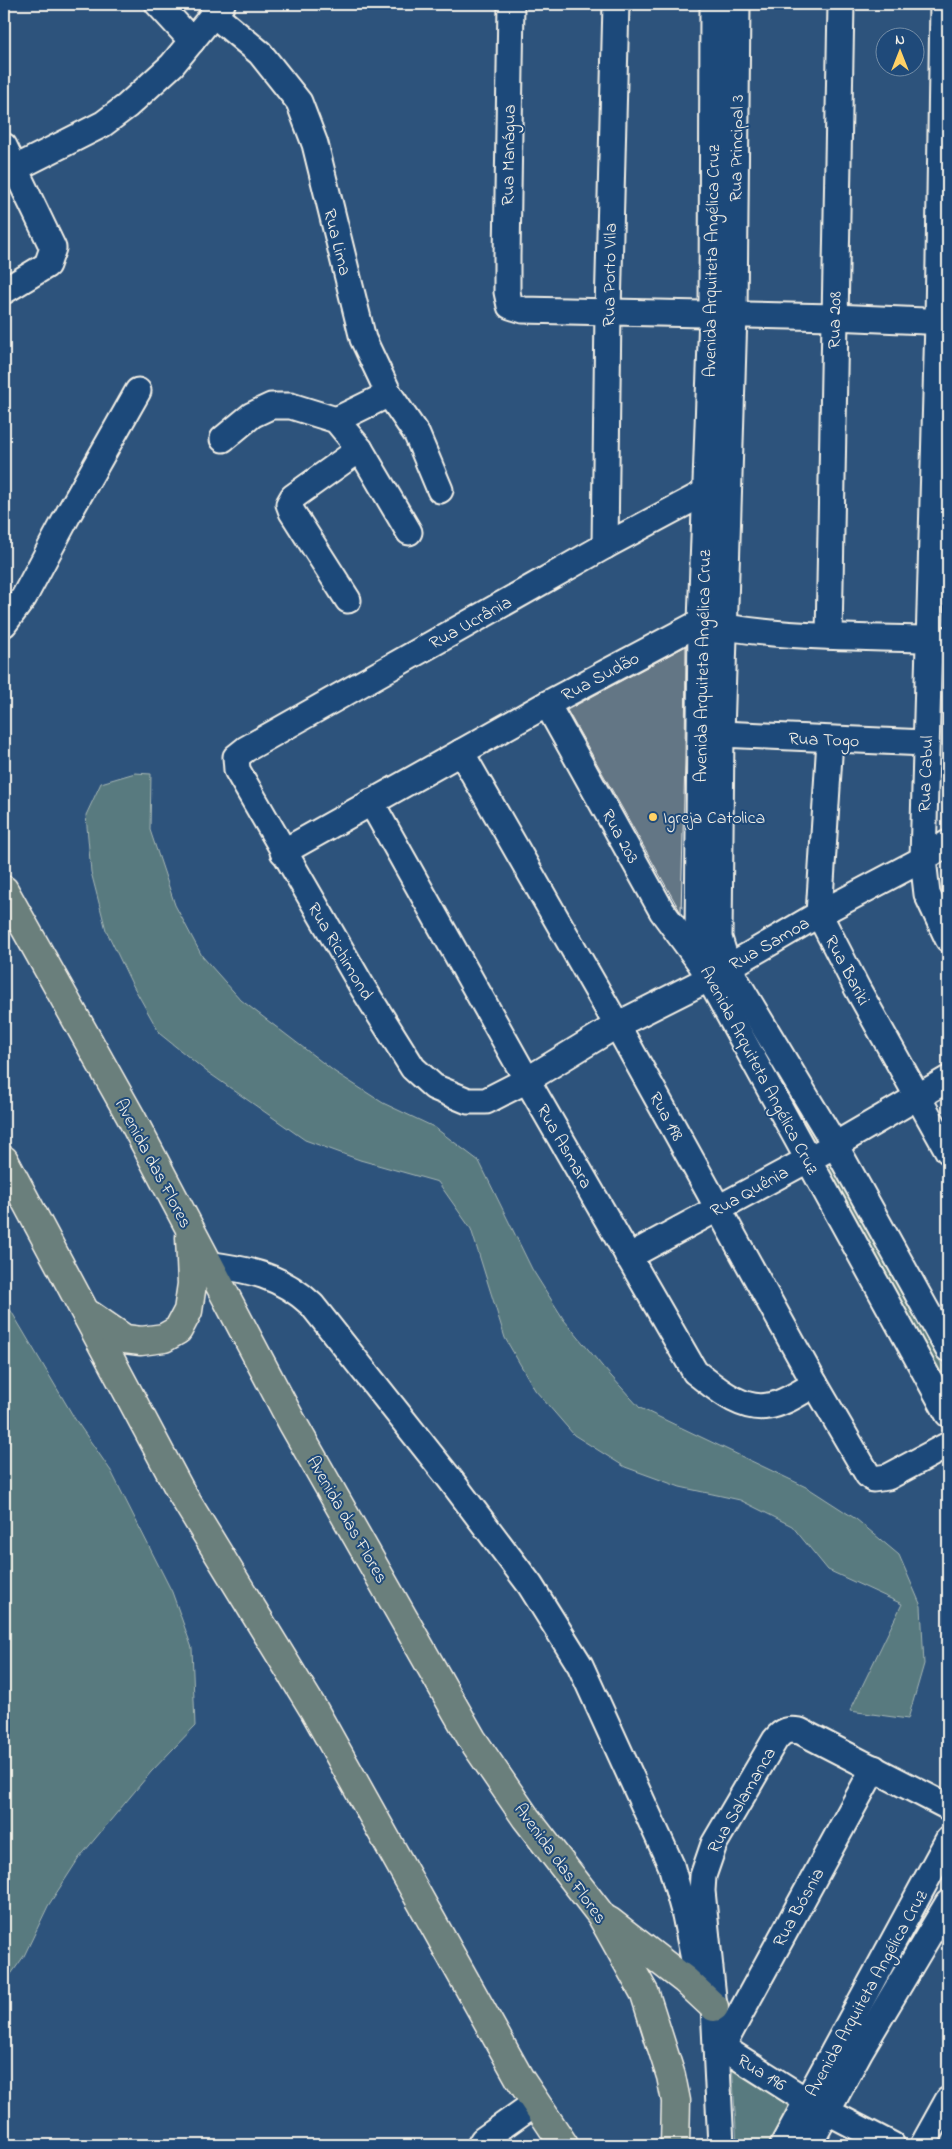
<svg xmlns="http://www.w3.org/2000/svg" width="952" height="2149" viewBox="0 0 952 2149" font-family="'Indie Flower',sans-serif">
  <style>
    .green { fill: #587a7f; stroke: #a6b6b4 }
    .building { fill: #647685; stroke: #f4f1e8 }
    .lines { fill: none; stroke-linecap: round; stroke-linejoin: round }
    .minor-casing { stroke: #f4f1e8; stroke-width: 29 }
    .major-casing { stroke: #f4f1e8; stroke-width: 31 }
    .minor { stroke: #1f4a7a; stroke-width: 25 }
    .major { stroke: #6b7f7c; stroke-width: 28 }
    .poi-dot { fill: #ffd166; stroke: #1f4a7a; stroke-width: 2 }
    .labels { text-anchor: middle; stroke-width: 4; stroke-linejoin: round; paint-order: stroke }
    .street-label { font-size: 18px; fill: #f4f1e8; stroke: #1f4a7a }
    .poi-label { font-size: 18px; fill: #f4f1e8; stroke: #1f4a7a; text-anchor: start }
  </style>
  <rect width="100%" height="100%" fill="#2d537c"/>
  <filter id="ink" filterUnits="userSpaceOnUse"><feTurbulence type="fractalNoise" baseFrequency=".02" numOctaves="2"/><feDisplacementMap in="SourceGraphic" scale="10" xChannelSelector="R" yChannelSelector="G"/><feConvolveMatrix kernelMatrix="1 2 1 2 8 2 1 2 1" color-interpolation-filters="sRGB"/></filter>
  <g filter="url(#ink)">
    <!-- green -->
    <g class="green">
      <polygon points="135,773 151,774 150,830 175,905 202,956 241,1000 335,1072 383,1103 434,1127 479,1161 532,1269 564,1320 602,1366 640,1408 808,1488 856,1519 899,1555 921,1606 924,1664 908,1719 850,1711 902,1604 828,1570 792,1526 740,1500 680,1487 625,1467 574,1435 535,1390 505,1338 471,1229 438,1182 360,1160 305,1140 206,1071 160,1034 131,982 106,930 91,872 86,815 101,783"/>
      <polygon points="729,991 734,991 948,1376 948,1391"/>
      <polygon points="4,1299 75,1419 111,1471 172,1592 192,1648 195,1726 151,1772 79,1858 48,1906 24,1956 4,1984"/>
      <polygon points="732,2063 796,2098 772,2145 737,2145"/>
    </g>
    <!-- building -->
    <polygon class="building" points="686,646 685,759 681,913 567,710"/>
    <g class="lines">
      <defs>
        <g id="minor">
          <polyline points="158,4 192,41"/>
          <polyline points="511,4 507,256 507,292 510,306 523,310 834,317 948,322"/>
          <polyline points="713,4 712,314 701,622 698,934 701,964 948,1414"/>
          <polyline points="737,4 734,314 721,734 719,938 728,967 835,1145 948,1349"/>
          <polyline points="943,4 938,322 923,859 927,894 948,939"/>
          <polyline points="213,14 260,53 299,102 315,144 363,339 389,394 417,435 440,490"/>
          <polyline points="4,146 53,248 47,265 4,291"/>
          <polyline points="4,174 103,124 127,106 172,65 222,4"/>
          <polyline points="336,420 389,394"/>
          <polyline points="223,439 252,415 271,406 291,406 336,420 360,449 409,532"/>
          <polyline points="706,492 605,546 246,749 236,757 237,770 363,988 413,1068 434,1087 468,1101 486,1101 527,1080 617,1025 708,979 819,914 923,859 948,843"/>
          <polyline points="605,546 608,311 616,4"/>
          <polyline points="348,600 292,512 289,504 293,497 360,449"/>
          <polyline points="4,624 24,597 69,513 138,391"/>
          <polyline points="829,636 841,4"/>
          <polyline points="547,704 662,911 701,964"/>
          <polyline points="721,734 926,743"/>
          <polyline points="830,740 819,914 857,988 948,1151"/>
          <polyline points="461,752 617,1025 815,1384 868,1475 873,1479 888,1477 948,1445"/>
          <path d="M371,802L527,1080L695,1372C715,1387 741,1411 768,1406C784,1404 800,1392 815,1384"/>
          <path d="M283,852L547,704L701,622C778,640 868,636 948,640"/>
          <polyline points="628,1257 835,1145 948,1079"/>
          <path d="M207,1264C250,1270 280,1275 312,1305L450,1479L530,1585L580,1665L671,1865L685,1915L701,1994"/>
          <polyline points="722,2047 874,1768"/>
          <polyline points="716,2048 722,2047 807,2101"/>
          <polyline points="828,2112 892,2145"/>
          <polyline points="480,2145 483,2140 535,2103"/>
          <path d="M721,2145L714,2007L702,1891L703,1876L714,1844L775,1740C783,1730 788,1729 800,1731L948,1807"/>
          <polyline points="783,2145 948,1840"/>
          <polyline points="809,2145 860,2051 948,1903"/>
          <polyline points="923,2145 948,2100"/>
        </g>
        <g id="major">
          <polyline points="4,890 132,1119 292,1422 472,1739 526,1818 601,1915 645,1994 671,2076 676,2101 675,2145"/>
          <polyline points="4,1160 182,1494 314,1710 520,2079 564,2145"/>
          <polyline points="90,1315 125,1339 141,1341 164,1338 178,1330 188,1311 192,1284 190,1237"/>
          <polyline points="609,1921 685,1980 714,2007"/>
        </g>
      </defs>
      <!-- minor casing -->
      <use href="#minor" class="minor-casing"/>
      <!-- major casing -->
      <use href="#major" class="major-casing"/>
      <!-- minor -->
      <use href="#minor" class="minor"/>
      <!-- major -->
      <use href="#major" class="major"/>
    </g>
  </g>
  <!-- markers -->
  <circle class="poi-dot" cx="653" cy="817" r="5"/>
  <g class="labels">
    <!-- street labels -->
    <g class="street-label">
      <text transform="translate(736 148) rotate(-89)" y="6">Rua Principal 3</text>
      <text transform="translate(508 155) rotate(-89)" y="6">Rua Manágua</text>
      <text transform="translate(338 242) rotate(76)" y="6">Rua Lima</text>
      <text transform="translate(711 261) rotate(-89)" y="6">Avenida Arquiteta Angélica Cruz</text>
      <text transform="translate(609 275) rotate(-89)" y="6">Rua Porto Vila</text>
      <text transform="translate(834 320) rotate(-89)" y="6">Rua 208</text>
      <text transform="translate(470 622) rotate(-29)" y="6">Rua Ucrânia</text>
      <text transform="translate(702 666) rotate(-89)" y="6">Avenida Arquiteta Angélica Cruz</text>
      <text transform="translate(600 676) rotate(-28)" y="6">Rua Sudão</text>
      <text transform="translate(824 739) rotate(2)" y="6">Rua Togo</text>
      <text transform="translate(925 774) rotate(-88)" y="6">Rua Cabul</text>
      <text transform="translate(621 836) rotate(61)" y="6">Rua 203</text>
      <text transform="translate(769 943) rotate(-30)" y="6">Rua Samoa</text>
      <text transform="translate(341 951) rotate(59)" y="6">Rua Richimond</text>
      <text transform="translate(848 970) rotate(62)" y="6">Rua Bariki</text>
      <text transform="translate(760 1070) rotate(62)" y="6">Avenida Arquiteta Angélica Cruz</text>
      <text transform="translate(667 1116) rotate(61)" y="6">Rua 198</text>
      <text transform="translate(565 1146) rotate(60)" y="6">Rua Asmara</text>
      <text transform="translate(154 1163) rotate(62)" y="6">Avenida das Flores</text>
      <text transform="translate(749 1191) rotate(-29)" y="6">Rua Quênia</text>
      <text transform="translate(348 1519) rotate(60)" y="6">Avenida das Flores</text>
      <text transform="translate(741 1800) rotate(-60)" y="6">Rua Salamanca</text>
      <text transform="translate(561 1863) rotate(54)" y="6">Avenida das Flores</text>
      <text transform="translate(798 1907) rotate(-61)" y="6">Rua Bósnia</text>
      <text transform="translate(866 1993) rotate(-61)" y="6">Avenida Arquiteta Angélica Cruz</text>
      <text transform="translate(762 2072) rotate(32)" y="6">Rua 196</text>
    </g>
    <!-- poi labels -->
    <g class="poi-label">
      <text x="663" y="823">Igreja Catolica</text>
    </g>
  </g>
  <!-- margin -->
  <rect width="952" height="2149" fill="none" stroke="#1f4a7a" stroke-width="20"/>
  <rect x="10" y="10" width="932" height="2129" fill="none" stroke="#f4f1e8" stroke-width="2" filter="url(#ink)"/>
  <!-- north arrow -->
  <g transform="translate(900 52)"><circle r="24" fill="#1f4a7a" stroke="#748da6"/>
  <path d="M0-4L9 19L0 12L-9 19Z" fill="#ffd166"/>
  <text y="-8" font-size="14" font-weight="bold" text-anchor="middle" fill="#f4f1e8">N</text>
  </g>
</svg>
